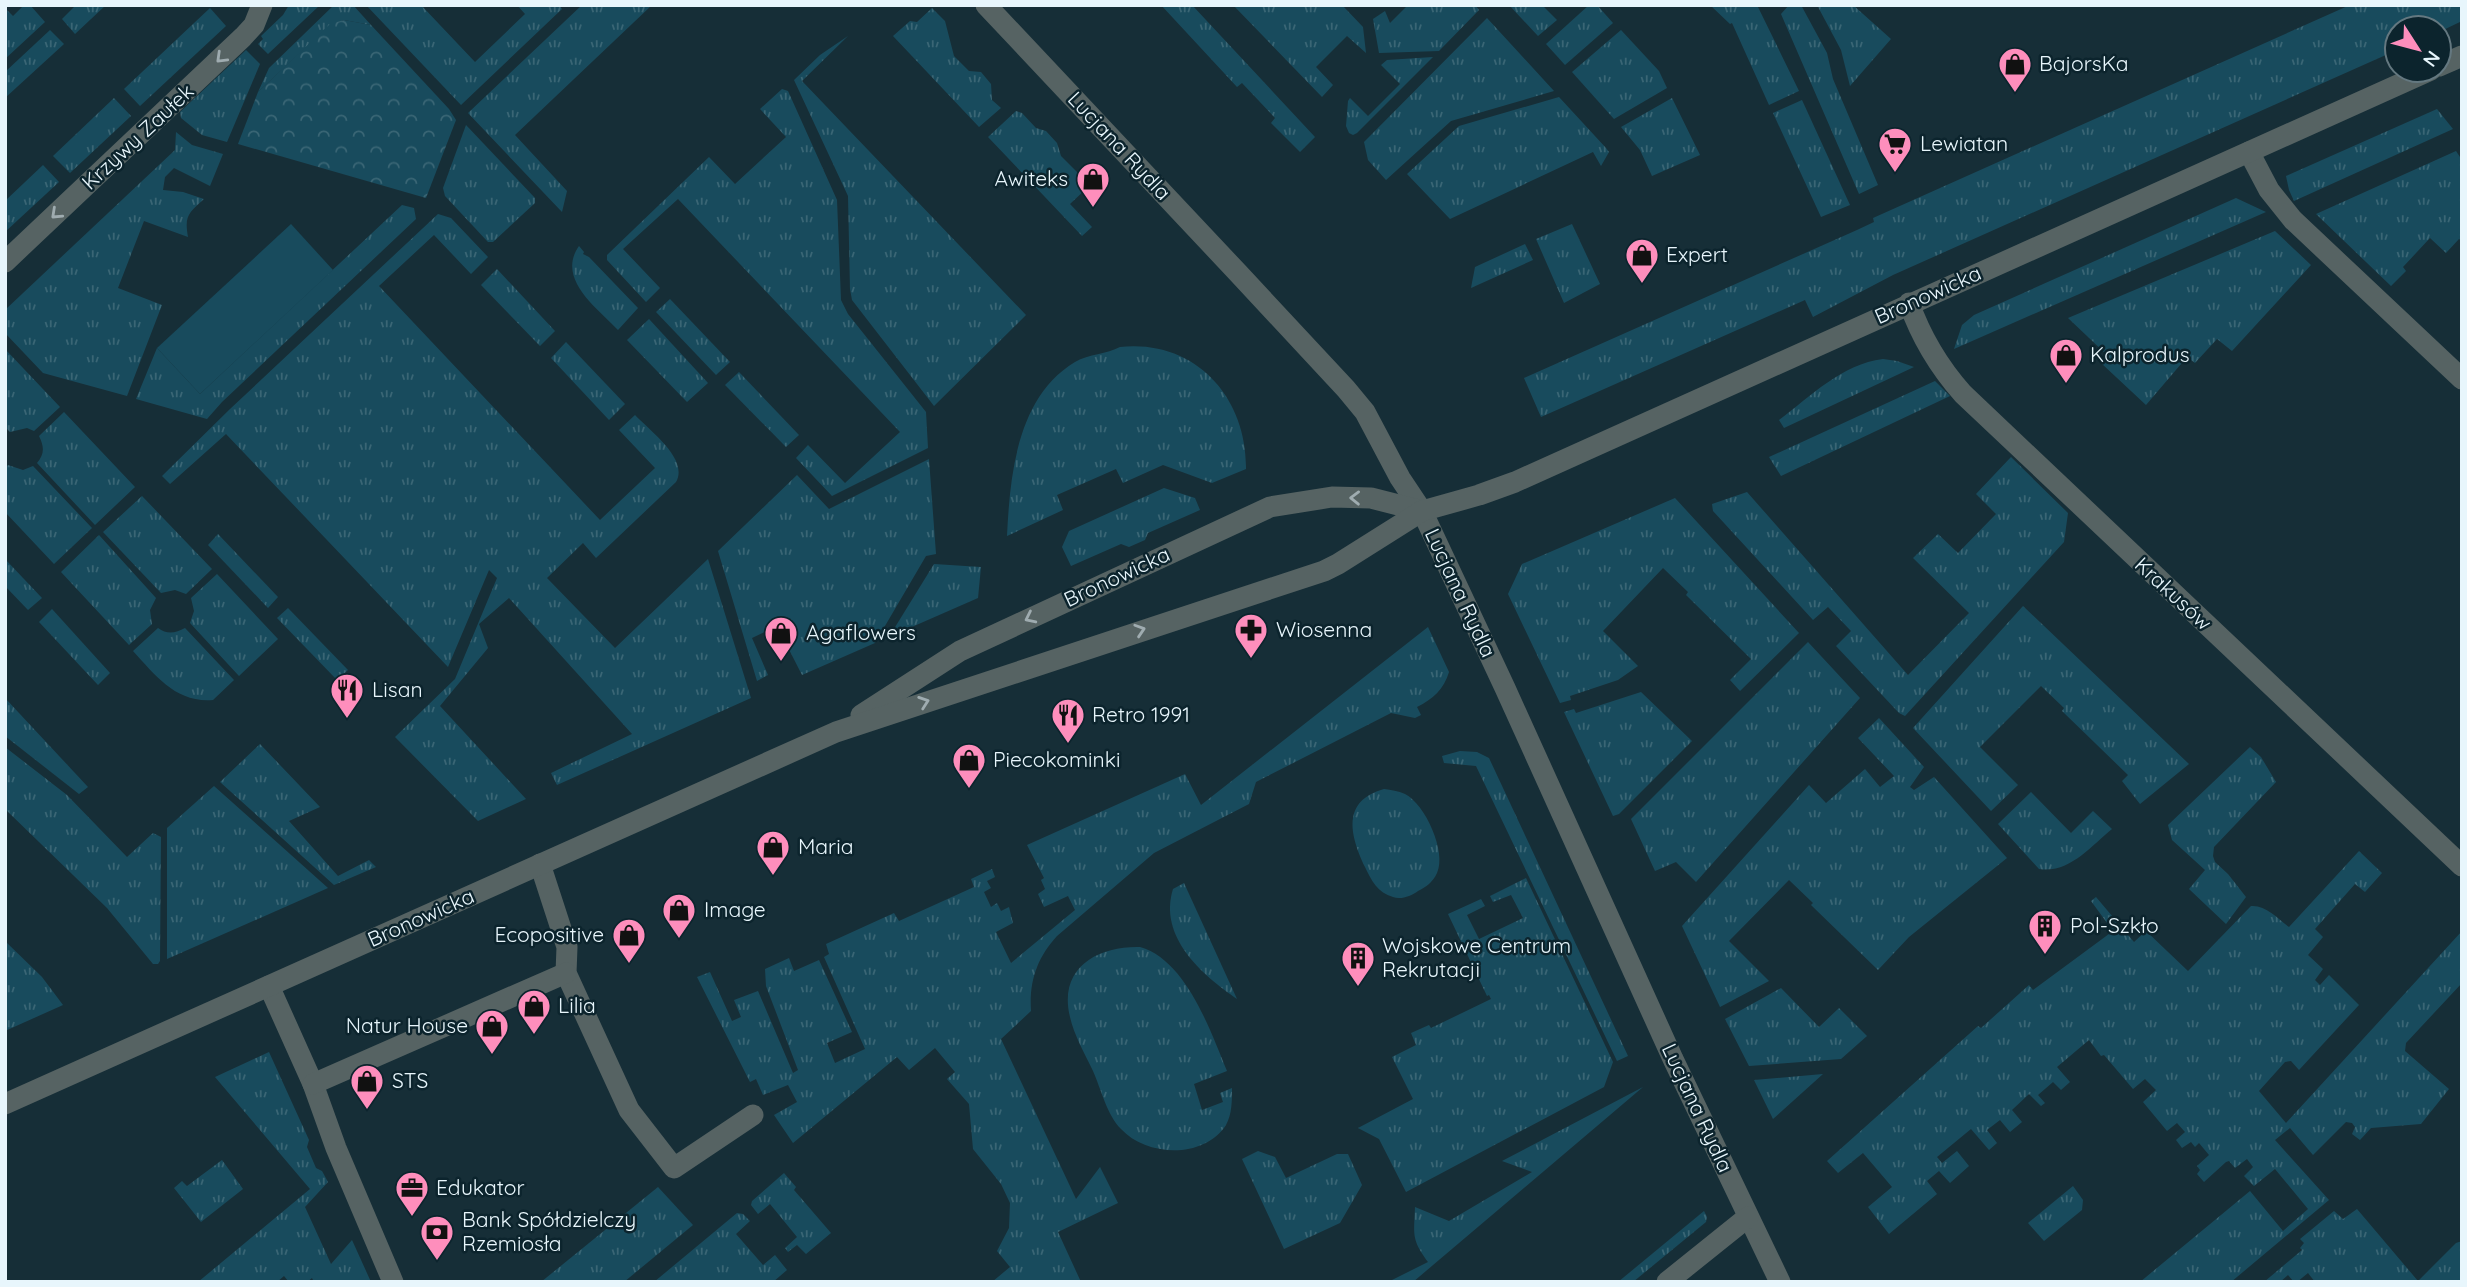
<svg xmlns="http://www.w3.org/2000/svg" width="2467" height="1287" viewBox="0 0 2467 1287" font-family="Quicksand,sans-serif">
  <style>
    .grass { fill: url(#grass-tufts) }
    .park { fill: url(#park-crowns) }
    .pitch { fill: #184b5d }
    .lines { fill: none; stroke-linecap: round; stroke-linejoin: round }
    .minor { stroke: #566363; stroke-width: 21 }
    .oneway { stroke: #9facb0 }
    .labels { text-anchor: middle; stroke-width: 5; stroke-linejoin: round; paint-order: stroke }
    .poi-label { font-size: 21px; fill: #e8f6fc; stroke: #0c242d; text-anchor: start }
    .street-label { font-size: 21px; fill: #e8f6fc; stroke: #0c242d }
  </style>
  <defs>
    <pattern id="grass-tufts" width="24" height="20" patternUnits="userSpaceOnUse" patternTransform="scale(1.75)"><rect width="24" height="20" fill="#184b5d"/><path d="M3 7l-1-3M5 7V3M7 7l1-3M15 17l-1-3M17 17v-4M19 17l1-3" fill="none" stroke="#3a6675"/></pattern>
    <pattern id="park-crowns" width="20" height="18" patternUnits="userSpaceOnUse" patternTransform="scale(1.75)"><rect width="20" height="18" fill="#184b5d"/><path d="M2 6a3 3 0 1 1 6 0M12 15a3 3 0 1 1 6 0" fill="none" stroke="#3a6675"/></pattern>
  </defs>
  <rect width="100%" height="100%" fill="#162e37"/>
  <!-- grass -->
  <g class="grass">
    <polygon points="24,5 30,5 45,22 5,59 5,8 13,16"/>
    <polygon points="76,5 106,5 75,34 62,19"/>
    <polygon points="289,5 320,5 268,54 258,44 263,39 261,36 283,15"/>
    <polygon points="334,5 353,5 371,25 344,20 330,25 258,92 269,68"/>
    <polygon points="366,5 421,5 475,62 525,14 517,5 559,5 562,9 461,105"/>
    <polygon points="582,5 652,5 515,135 567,191 562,212 468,113"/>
    <polygon points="1161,5 1192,5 1315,137 1300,152 1271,123 1275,118 1242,83 1237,87"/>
    <polygon points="1233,5 1342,5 1363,27 1366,53 1347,36 1316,67 1333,85 1322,97"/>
    <polygon points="1408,5 1475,5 1479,10 1439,51 1379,53 1373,19 1385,11 1390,23"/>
    <polygon points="1509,5 1542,5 1557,20 1538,36"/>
    <polygon points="1589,5 1597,5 1613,23 1565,65 1546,44"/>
    <polygon points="1710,5 1757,5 1799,91 1769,105 1732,23 1730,24"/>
    <polygon points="1789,5 1801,5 1827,53 1833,79 1878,185 1859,194 1781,14"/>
    <polygon points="1817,5 1853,5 1891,39 1850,86 1841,50"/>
    <polygon points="2350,5 2462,5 2462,21 2439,32 2439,28 2397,28 2397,50 1893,275 1813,317 1805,300 1541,417 1524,378 1857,230 1874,222 1873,218"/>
    <polygon points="210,8 226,26 140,106 124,89"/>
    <polygon points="932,8 945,21 954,56 969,71 981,72 991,84 992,100 1001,108 979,127 893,36 910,21 917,22"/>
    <polygon points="1487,18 1554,91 1451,121 1386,180 1368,160 1364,142"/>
    <polygon points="50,30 64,44 5,98 5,72"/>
    <polygon points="1621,30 1659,71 1667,88 1614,119 1572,72"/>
    <polygon points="848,36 802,81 1026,315 934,406 852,300 850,289 848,196 794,80 820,55"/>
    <polygon points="246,50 260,64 227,142 202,135 181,118 180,112"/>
    <polygon points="1433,57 1357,133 1353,135 1349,133 1346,126 1348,101 1350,98 1368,116 1400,84 1381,65 1387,60"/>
    <polygon points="782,89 788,91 837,200 841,300 848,314 926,412 928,448 832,496 796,458 808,445 845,483 900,432 678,199 623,249 660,288 646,302 607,260 607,255 709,157 735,184 786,137 760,109"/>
    <polygon points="1559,97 1606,148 1609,152 1601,166 1593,152 1450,219 1407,174 1459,126"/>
    <polygon points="114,98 131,116 70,173 53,156"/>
    <polygon points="1672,98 1700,155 1652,176 1640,150 1621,127"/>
    <polygon points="1802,100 1850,205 1821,217 1773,113"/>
    <polygon points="2437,109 2453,129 2294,201 2289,190 2286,176"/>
    <polygon points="1016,111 1022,113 1036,128 1046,131 1057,143 1061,156 1090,185 1095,180 1101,186 1095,192 1088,187 1070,204 1092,227 1082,236 988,137"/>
    <polygon points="466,125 535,198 535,203 493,242 488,242 445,196 443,188"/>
    <path d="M176,132L192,145L223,154L210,186L174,168L165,177L163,190L183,192L204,199C189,213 184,215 188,237L144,221L118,288L162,305L127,396L43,373L5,333V310L175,150Z"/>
    <polygon points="2456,151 2462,160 2462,241 2459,239 2446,253 2430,238 2403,267 2406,271 2391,286 2316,214"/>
    <polygon points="43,165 59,182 5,232 5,201"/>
    <polygon points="2236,198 2266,212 1954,349 1962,325 1974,315"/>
    <polygon points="402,205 414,208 416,219 222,402 207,419 136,399 157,348 200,394"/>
    <path d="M438,214L451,218L488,257L471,274L434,235L379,286L600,520L655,468L619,430L635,415C650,431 689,459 676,482L596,558L583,543L547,578L615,648L708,559L751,698L557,785L551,773L632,734L509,598L479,624L488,648L440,706L526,799L478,821L395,737L455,679L497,578L489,570L448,667L226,434L170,484L162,476L230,409Z"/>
    <polygon points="1572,224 1600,284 1564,303 1536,239"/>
    <polygon points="2275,231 2311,265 2232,351 2217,339 2195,363 2187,357 2146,405 2101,363 2107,355 2068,318"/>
    <polygon points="1525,244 1533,260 1471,288 1475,267"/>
    <path d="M579,246L584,252L583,254L589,257L638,308L618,330C597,308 556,279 579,246Z"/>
    <polygon points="497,269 555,331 540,346 481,285"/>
    <polygon points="670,299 730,362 716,375 656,312"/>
    <polygon points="649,319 708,383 687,402 627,340"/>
    <polygon points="566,342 625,404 609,420 551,358"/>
    <path d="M1120,347C1195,339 1247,397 1246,469L1212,483L1163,465L1123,483L1116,469L1057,495L1063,510L1007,536C1010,475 1017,397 1075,362C1089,354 1107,354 1120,347Z"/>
    <polygon points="5,349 60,407 34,431 27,428 10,432 5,427"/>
    <path d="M1883,359L1897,361L1914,367L1784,428L1779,420C1811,396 1842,364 1883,359Z"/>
    <polygon points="739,372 799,435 786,447 725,385"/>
    <polygon points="1935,381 1950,396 1781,476 1769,457"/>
    <path d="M64,412L135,487L95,525L37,463C45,454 44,446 39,436Z"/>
    <polygon points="2011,457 2068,513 2064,542 1905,716 1899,713 1836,646 1851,631 1828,607 1813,620 1713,511 1712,504 1747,492 1908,675 1969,613 1913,558 1938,534 1958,553 1996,514 1976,494"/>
    <polygon points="929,459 936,554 926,556 875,643 802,675 777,626 752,638 768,675 757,681 718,551 797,475 829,509"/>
    <polygon points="8,465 23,470 33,466 92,528 54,564 5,512 5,468"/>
    <polygon points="1164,488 1195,498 1200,510 1148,533 1145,540 1129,547 1121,544 1071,566 1062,547 1069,531"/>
    <polygon points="142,496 212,569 186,594 175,590 161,593 103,532"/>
    <polygon points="1675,498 1799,633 1740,691 1730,680 1751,659 1686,595 1688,592 1663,568 1603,631 1638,666 1618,680 1570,696 1571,700 1560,703 1508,594 1522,564"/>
    <polygon points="218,534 278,597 268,608 208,545"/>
    <polygon points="99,535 156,598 150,610 152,624 129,645 61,572"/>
    <polygon points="5,559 42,598 28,610 5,586"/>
    <polygon points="934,564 981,567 978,598 889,637"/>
    <polygon points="217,574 278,639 239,676 190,623 194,611 191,598"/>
    <polygon points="2023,606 2189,764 2140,804 2122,781 2128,775 2062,711 2064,708 2041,686 1980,747 2018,785 1991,811 1913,728"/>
    <polygon points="288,608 348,670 337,680 277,618"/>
    <polygon points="52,609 110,673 98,685 39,622"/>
    <path d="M1428,627L1449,672C1444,689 1433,699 1417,707L1421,715L1415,718L1391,713L1256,782L1249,804L1154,853L1057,936C1037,958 1029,981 1031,1011L1001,1039L1076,1199L1100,1167L1118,1203L1058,1232L1081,1282H992L1010,1267L997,1251L1009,1228L1010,1203L1001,1184L973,1149L969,1104L947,1079L955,1072L935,1048L909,1070L897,1057L793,1143L774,1115L797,1102L788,1085L763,1095L756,1079L750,1082L697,977L710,972L732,1021L741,1017L734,1000L758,991L793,1073L798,1070L766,986L765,969L789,958L794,971L819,960L852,1032L827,1043L835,1063L865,1049L824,957L829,954L826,944L894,913L899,921L974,887L971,879L992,869L995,877L987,881L991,888L984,892L991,907L997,903L1001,911L1009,907L1013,923L996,932L1011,963L1075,910L1068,896L1044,907L1038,894L1045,889L1041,880L1044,878L1027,845L1185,774L1201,805Z"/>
    <path d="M158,628C167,635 176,633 185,628L234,680L213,700C176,703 156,676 133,651Z"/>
    <polygon points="1808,642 1860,698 1696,882 1676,862 1655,871 1631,819"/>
    <polygon points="1641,692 1692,741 1619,814 1613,816 1564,712 1574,709 1576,713"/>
    <polygon points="5,698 88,787 79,794 5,736"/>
    <polygon points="1879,718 1924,767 1910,787 1914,790 1934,777 2007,858 1909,937 1878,970 1811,905 1813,903 1789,880 1729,941 1769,981 1720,1007 1682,926 1809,785 1826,803 1865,769 1880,787 1894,776 1858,738"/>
    <polygon points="260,744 320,807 289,821 338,876 369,860 376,867 334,885 220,782"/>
    <polygon points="5,747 67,795 127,857 153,833 161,837 160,961 158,964 153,964 107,908 5,809"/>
    <polygon points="2250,747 2261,757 2276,782 2214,847 2213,856 2215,862 2228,874 2246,897 2226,924 2189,889 2205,870 2172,840 2168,825"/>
    <polygon points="1460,751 1477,752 1489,758 1628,1056 1617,1061 1476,766 1444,763 1442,756"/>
    <polygon points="214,786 328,888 167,959 167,828"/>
    <path d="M1384,789C1391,790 1398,791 1405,794C1425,804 1447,852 1437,873C1433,882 1426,887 1418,891C1411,896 1401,900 1393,897C1378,893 1371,880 1365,867C1350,835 1341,801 1384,789Z"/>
    <path d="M2031,792L2071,833L2093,811L2112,829C2091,846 2069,874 2039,869L1998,824Z"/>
    <path d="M2359,851L2382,873L2365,892L2355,884L2315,929L2323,937L2308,955L2323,969L2315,980L2320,985L2329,975L2359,1005L2299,1070L2291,1061L2285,1062L2259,1091L2286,1123L2462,931V983L2406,1043L2405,1051L2449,1089L2421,1124L2371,1128L2360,1140L2352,1134L2355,1127L2352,1123L2346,1122L2313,1155L2290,1128L2275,1140L2329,1200L2231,1282H2140L2250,1191L2283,1231L2308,1209L2275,1169L2254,1186L2244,1176L2253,1167L2247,1159L2235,1168L2229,1161L2226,1162L2204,1182L2197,1174L2200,1170L2197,1166L2209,1155L2199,1143L2195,1147L2191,1142L2182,1148L2176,1140L2185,1132L2177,1123L2167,1131L2143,1102L2156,1090L2145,1079L2133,1089L2104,1055L2101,1056L2089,1040L2057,1067L2070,1082L2061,1090L2053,1082L2038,1095L2045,1103L2041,1106L2029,1094L2012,1110L2022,1122L2010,1132L2000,1120L1987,1130L1997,1143L1989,1150L1971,1129L1937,1157L1942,1163L1957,1151L1969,1166L1950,1183L1939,1171L1927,1181L1937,1194L1889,1234L1868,1207L1892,1187L1863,1153L1838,1173L1827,1161L1978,1026L1981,1028L2029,985L2033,990L2113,931L2091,901L2096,897L2134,942L2146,931L2188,971L2251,906C2266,905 2277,918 2289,927Z"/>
    <polygon points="1526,878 1613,1062 1604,1087 1406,1192 1379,1139 1358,1128 1413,1099 1392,1057 1416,1045 1411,1033 1429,1025 1431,1028 1491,999 1489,995 1487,996 1448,914 1481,899 1485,906 1467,915 1479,939 1523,918 1511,895 1493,902 1490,896"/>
    <path d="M1184,883L1237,999C1202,975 1158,937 1173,889Z"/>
    <polygon points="5,941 42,977 63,1005 5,1031"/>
    <path d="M1140,947C1186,960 1210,1030 1227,1071L1194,1084L1202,1110L1223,1102L1220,1093L1232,1088C1232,1101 1232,1114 1226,1125C1204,1159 1147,1157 1121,1129C1107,1115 1101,1089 1093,1071C1085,1054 1074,1035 1070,1017C1058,968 1097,946 1140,947Z"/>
    <polygon points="1781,988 1819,1027 1839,1008 1867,1036 1841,1059 1749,1066 1725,1019"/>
    <polygon points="269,1052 309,1140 307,1147 316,1168 322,1171 328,1182 305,1207 331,1264 352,1240 371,1282 314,1282 312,1278 307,1282 289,1282 284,1276 277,1282 198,1282 310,1189 215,1077"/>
    <polygon points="1823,1074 1773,1119 1754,1080"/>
    <path d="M1643,1087L1413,1282H1388L1428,1262C1411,1239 1414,1235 1415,1207L1449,1221L1532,1172L1502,1161Z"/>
    <polygon points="1258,1151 1275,1157 1286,1178 1337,1154 1348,1154 1362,1185 1340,1223 1284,1249 1242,1159"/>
    <polygon points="222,1160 243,1189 201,1222 174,1188 182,1181 187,1186"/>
    <polygon points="784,1173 796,1187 794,1190 831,1233 806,1254 797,1245 788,1252 785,1248 797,1237 770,1204 758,1214 751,1205 752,1201"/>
    <polygon points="2073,1186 2083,1200 2082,1210 2044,1241 2028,1223"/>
    <polygon points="658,1187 693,1225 624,1282 541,1282"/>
    <polygon points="2357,1209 2418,1281 2456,1243 2462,1241 2462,1282 2315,1282 2308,1273 2297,1282 2294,1282 2288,1275 2280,1282 2264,1282 2302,1250 2300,1248 2304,1243 2300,1239 2334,1211 2343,1219"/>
    <polygon points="1704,1211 1707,1217 1706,1222 1633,1282 1618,1282"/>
    <polygon points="737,1213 743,1214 750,1221 736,1234 763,1265 775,1255 787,1270 773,1282 654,1282"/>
  </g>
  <!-- park -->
  <polygon class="park" points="344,20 371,25 449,109 456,120 426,198 238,144 258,92 330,24"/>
  <!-- pitch -->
  <polygon class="pitch" points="291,224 333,270 200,394 157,348"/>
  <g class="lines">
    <!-- minor -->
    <g class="minor">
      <polyline points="986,5 1239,274 1346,389 1365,412 1400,478 1422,511 1505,688 1673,1059 1780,1282"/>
      <polyline points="2439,66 2462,56"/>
      <polyline points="2249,152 2269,190 2293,220 2462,379"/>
      <polyline points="5,262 243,37 254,25 262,5"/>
      <path d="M1909,303C1921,337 1939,367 1963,394L2462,866"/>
      <polyline points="861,715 960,651 1270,507 1332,497 1371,498 1422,511"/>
      <polyline points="540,864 567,947 566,973 629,1110 674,1168 753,1115"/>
      <polyline points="269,986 313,1084 336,1148 393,1282"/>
      <polyline points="313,1084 566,973"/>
      <polyline points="5,1104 836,732 1324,571 1338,564 1422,511 1479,495 1515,482 2431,70"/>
      <polyline points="1667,1282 1748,1217"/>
    </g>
  </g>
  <!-- one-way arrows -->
  <defs><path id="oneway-chevron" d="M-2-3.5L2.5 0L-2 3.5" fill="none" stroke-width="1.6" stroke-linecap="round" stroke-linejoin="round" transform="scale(1.75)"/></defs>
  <g class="oneway">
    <use href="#oneway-chevron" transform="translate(221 58) rotate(136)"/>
    <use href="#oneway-chevron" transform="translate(56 214) rotate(137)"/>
    <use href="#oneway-chevron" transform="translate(1355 498) rotate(-179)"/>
    <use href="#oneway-chevron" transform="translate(1030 618) rotate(154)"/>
    <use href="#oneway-chevron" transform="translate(1140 630) rotate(-18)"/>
    <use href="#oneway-chevron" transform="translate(924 702) rotate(-19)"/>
  </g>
  <!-- icons -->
  <defs>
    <symbol id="shop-pin" viewBox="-11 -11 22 30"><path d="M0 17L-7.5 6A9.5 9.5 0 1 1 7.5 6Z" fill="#fe8ebc" stroke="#0c242d"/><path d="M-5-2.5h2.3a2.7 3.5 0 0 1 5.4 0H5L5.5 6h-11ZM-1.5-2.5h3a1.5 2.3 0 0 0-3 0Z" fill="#111"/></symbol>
    <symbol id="supermarket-pin" viewBox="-11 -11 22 30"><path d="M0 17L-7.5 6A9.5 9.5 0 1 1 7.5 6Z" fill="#fe8ebc" stroke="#0c242d"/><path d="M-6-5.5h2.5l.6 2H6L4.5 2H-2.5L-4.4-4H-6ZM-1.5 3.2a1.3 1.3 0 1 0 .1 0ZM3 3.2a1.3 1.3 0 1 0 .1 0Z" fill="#111"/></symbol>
    <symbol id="pharmacy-pin" viewBox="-11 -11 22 30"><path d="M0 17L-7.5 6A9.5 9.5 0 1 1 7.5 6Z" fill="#fe8ebc" stroke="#0c242d"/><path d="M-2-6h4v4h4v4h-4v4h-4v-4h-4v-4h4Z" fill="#111"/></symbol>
    <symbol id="restaurant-pin" viewBox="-11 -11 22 30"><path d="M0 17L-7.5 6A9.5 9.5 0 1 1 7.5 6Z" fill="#fe8ebc" stroke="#0c242d"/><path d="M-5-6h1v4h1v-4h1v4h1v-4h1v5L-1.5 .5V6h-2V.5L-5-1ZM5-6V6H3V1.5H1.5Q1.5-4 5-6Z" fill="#111"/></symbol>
    <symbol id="building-pin" viewBox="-11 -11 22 30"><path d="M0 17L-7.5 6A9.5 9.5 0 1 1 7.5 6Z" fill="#fe8ebc" stroke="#0c242d"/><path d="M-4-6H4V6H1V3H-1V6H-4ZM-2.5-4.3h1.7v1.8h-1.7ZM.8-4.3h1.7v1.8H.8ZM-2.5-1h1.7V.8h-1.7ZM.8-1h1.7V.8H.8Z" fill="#111"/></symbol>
    <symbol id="office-pin" viewBox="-11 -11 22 30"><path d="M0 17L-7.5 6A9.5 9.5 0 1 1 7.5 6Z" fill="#fe8ebc" stroke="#0c242d"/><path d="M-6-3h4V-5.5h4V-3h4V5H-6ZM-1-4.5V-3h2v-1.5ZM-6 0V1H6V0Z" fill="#111"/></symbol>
    <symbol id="bank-pin" viewBox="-11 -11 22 30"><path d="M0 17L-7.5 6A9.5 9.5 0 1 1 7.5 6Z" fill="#fe8ebc" stroke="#0c242d"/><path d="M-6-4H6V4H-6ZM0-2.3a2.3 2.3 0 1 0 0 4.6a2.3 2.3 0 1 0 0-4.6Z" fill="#111"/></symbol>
  </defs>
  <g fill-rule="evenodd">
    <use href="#shop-pin" x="1996" y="45" width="38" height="52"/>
    <use href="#supermarket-pin" x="1876" y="125" width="38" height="52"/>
    <use href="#shop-pin" x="1074" y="160" width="38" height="52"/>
    <use href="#shop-pin" x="1623" y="236" width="38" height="52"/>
    <use href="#shop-pin" x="2047" y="336" width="38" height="52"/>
    <use href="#pharmacy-pin" x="1232" y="611" width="38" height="52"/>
    <use href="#shop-pin" x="762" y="614" width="38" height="52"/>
    <use href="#restaurant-pin" x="328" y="671" width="38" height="52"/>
    <use href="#restaurant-pin" x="1049" y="696" width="38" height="52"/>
    <use href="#shop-pin" x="950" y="741" width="38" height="52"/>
    <use href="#shop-pin" x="754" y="828" width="38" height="52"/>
    <use href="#shop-pin" x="660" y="891" width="38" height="52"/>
    <use href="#building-pin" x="2026" y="907" width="38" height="52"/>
    <use href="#shop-pin" x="610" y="916" width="38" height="52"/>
    <use href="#building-pin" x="1339" y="939" width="38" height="52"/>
    <use href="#shop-pin" x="515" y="987" width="38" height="52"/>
    <use href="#shop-pin" x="473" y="1007" width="38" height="52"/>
    <use href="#shop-pin" x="348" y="1062" width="38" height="52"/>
    <use href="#office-pin" x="393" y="1169" width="38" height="52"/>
    <use href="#bank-pin" x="418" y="1213" width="38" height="52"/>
  </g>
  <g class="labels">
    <!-- poi labels -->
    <g class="poi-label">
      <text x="2039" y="71">BajorsKa</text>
      <text x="1920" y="151">Lewiatan</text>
      <text x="1068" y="186" text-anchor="end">Awiteks</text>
      <text x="1666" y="262">Expert</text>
      <text x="2090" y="362">Kalprodus</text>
      <text x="1276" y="637">Wiosenna</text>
      <text x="806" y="640">Agaflowers</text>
      <text x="372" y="697">Lisan</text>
      <text x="1092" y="722">Retro 1991</text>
      <text x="993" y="767">Piecokominki</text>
      <text x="798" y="854">Maria</text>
      <text x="704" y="917">Image</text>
      <text x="2070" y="933">Pol-Szkło</text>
      <text x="604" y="942" text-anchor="end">Ecopositive</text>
      <text x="1382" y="953">Wojskowe Centrum<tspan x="1382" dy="24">Rekrutacji</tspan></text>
      <text x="558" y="1013">Lilia</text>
      <text x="468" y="1033" text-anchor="end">Natur House</text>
      <text x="392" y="1088">STS</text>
      <text x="436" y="1195">Edukator</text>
      <text x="462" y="1227">Bank Spółdzielczy<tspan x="462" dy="24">Rzemiosła</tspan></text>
    </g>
    <!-- street labels -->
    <g class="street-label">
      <text transform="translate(138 137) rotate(-43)" y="7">Krzywy Zaułek</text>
      <text transform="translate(1119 146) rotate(47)" y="7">Lucjana Rydla</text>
      <text transform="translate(1928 295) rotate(-24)" y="7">Bronowicka</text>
      <text transform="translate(1117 577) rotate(-25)" y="7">Bronowicka</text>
      <text transform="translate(1460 593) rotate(65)" y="7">Lucjana Rydla</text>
      <text transform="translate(2173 594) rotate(43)" y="7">Krakusów</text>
      <text transform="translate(421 918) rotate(-24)" y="7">Bronowicka</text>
      <text transform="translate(1697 1108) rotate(65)" y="7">Lucjana Rydla</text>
    </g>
  </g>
  <!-- border -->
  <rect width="2467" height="1287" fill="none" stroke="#e8f6fc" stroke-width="14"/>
  <!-- north arrow -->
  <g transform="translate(2418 49) rotate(126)"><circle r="33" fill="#0c242d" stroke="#647880" stroke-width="2"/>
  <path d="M0-5L12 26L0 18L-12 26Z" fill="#fe8ebc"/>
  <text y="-10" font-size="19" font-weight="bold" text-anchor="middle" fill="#e8f6fc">N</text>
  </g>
</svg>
